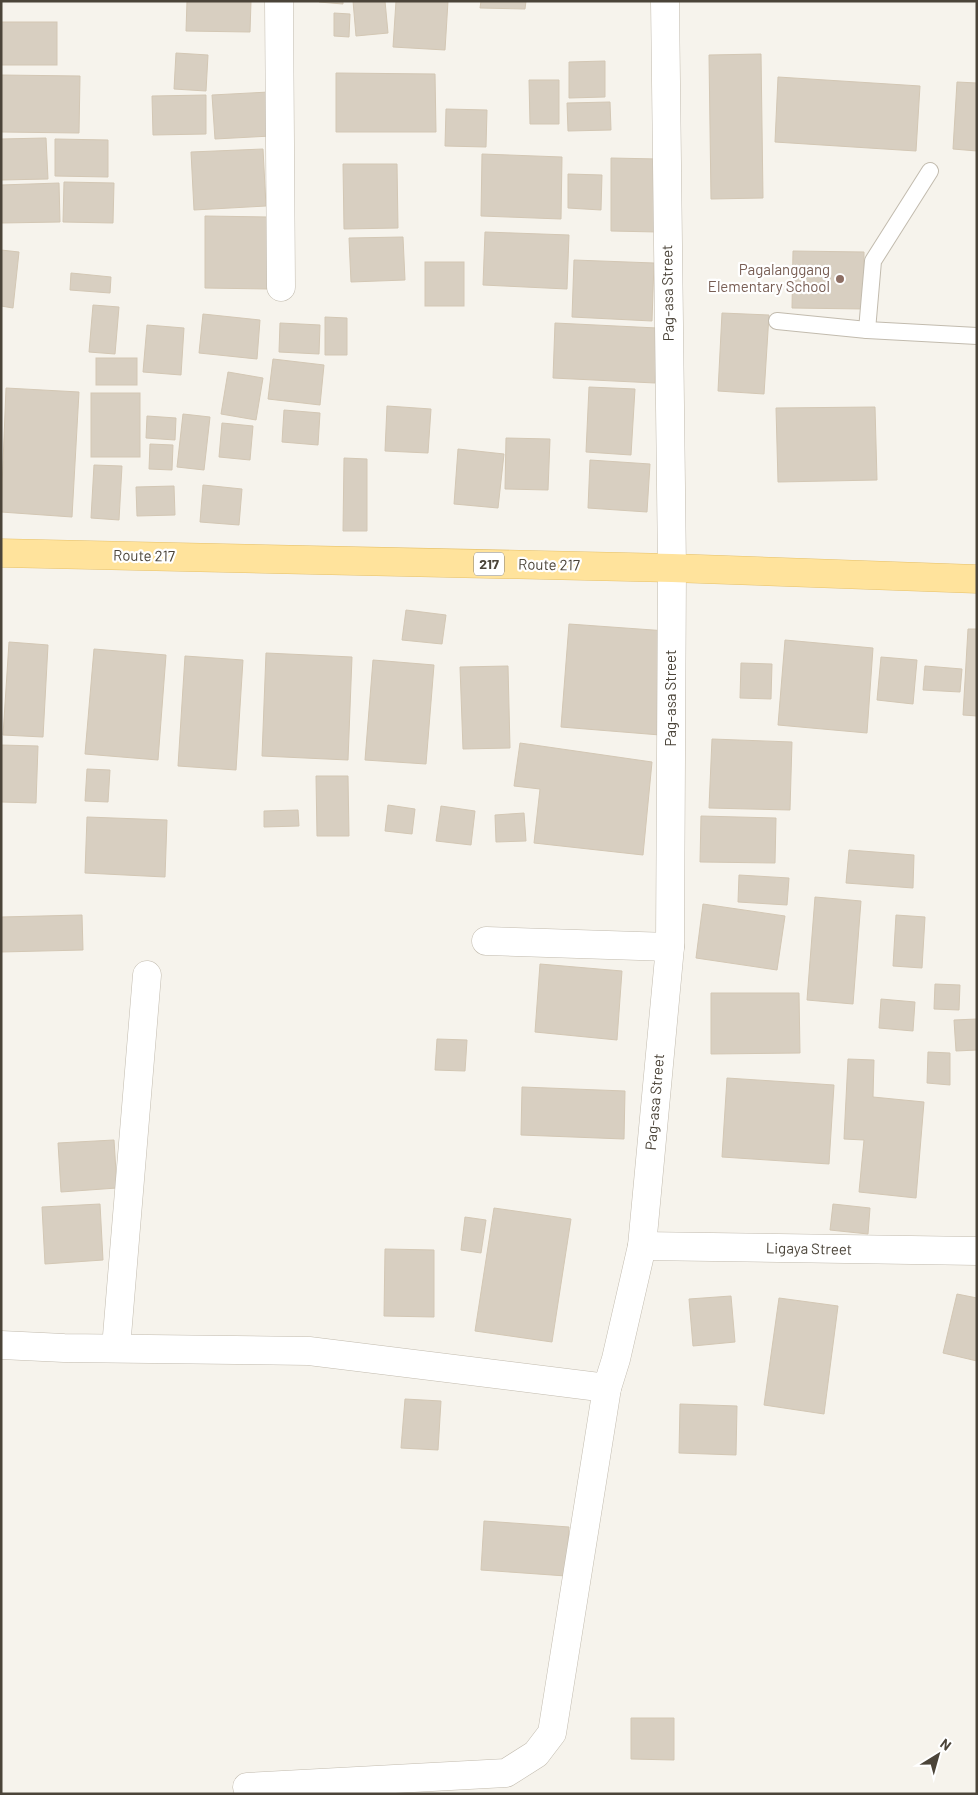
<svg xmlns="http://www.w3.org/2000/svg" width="978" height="1795" viewBox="0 0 978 1795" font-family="Barlow,sans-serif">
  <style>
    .building { fill: #d8cfc1; stroke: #d3c7b4 }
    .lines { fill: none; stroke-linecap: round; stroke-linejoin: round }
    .lane-casing { stroke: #c2bbae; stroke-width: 18 }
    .street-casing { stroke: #c2bbae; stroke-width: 29 }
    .primary-casing { stroke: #e6c16a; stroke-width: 29 }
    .lane { stroke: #fff; stroke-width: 16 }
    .street { stroke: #fff; stroke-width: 28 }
    .primary { stroke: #ffe39c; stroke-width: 28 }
    .education-dot { fill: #8d6e63; stroke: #fff; stroke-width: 2 }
    .labels { text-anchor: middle; stroke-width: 4.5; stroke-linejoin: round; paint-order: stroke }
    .shield { fill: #fff; stroke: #817c74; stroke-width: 1 }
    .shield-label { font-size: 14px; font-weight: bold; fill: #4b4439 }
    .education-label { font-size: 15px; fill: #785e54; stroke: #fff; text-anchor: end }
    .street-label { font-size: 15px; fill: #4b4439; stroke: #fff }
  </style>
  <rect width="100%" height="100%" fill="#f6f3ec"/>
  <!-- building -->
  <g class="building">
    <polygon points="187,1 251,1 250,32 186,31"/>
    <polygon points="319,1 343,1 343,4 319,2"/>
    <polygon points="353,1 385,1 388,33 356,36"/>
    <polygon points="396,1 448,1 445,50 393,47"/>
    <polygon points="481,1 526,1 525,9 480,8"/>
    <polygon points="334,13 350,14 349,37 334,36"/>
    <rect x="1" y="22" width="56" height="43"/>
    <polygon points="176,53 208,55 206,91 174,89"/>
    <polygon points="761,54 763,198 711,199 709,55"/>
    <polygon points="605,61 605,97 569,98 569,62"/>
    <polygon points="336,73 435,74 436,132 336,132"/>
    <polygon points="1,75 80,76 79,133 1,132"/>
    <polygon points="778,77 920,86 916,151 775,142"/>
    <polygon points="529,80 559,80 559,124 530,124"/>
    <polygon points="957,82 977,83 977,151 953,149"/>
    <polygon points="269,92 271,136 215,139 212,95"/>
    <polygon points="206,95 206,134 153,135 152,96"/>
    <polygon points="610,102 611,130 568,131 567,103"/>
    <polygon points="446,109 487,110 486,147 445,146"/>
    <polygon points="46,138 48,179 1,180 1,139"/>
    <polygon points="55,139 108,140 108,177 55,176"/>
    <polygon points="263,149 266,206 194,210 191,152"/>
    <polygon points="482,154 562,157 561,219 481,216"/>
    <polygon points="611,158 658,159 657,232 611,231"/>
    <polygon points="343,164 397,164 398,228 344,229"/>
    <polygon points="568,174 602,175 601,210 568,208"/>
    <polygon points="64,182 114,183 113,223 63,222"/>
    <polygon points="59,183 60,222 1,223 1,185"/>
    <polygon points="205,216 268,217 268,289 205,288"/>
    <polygon points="485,232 569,235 567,289 483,285"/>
    <polygon points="403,237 405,280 351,282 349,238"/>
    <polygon points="1,250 19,252 13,308 1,306"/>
    <polygon points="793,251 864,252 864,309 792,308"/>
    <polygon points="574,260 654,263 652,321 572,317"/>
    <rect x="425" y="262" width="39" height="44"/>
    <polygon points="71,273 111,277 110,293 70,290"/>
    <polygon points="93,305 119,307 115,354 89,352"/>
    <polygon points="722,313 769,315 764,394 718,391"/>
    <polygon points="203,314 260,320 257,359 199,353"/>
    <polygon points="325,317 347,318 347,355 325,355"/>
    <polygon points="280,323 320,325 319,354 279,352"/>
    <polygon points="555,323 657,328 655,383 553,378"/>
    <polygon points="147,325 184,328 181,375 143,372"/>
    <rect x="96" y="358" width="41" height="27"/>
    <polygon points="273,359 324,365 320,405 268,399"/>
    <polygon points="228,372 263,378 256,420 221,414"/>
    <polygon points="589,387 635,389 631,455 586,452"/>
    <polygon points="6,388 79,392 72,517 1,512"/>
    <rect x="91" y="393" width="49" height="64"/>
    <polygon points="387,406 431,409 428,453 385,451"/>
    <polygon points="875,407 877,480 778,482 776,408"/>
    <polygon points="284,410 320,413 318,445 282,442"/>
    <polygon points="183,414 210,417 204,470 177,467"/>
    <polygon points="147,416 176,418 175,440 146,438"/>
    <polygon points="222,423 253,426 250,460 219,457"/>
    <polygon points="506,438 550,439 548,490 505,489"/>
    <polygon points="150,444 173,445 172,470 149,469"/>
    <polygon points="458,449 504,454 498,508 454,504"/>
    <polygon points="344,458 367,459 367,531 343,531"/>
    <polygon points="590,460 650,464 647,512 588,508"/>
    <polygon points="94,465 122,466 119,520 91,518"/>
    <polygon points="203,485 242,489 239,525 200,522"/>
    <polygon points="174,486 175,515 137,516 136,487"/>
    <polygon points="406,610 446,615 442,644 402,640"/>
    <polygon points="569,624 667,631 660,735 561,727"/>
    <polygon points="968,629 977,629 977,716 963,715"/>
    <polygon points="785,640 873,648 867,733 778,725"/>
    <polygon points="9,642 48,645 43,737 3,735"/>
    <polygon points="94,649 166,655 158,760 85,754"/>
    <polygon points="266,653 352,657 348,760 262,756"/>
    <polygon points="185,656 243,660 236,770 178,766"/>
    <polygon points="881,657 917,660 913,704 877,700"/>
    <polygon points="373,660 434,665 426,764 365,760"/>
    <polygon points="741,663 772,664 771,699 740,698"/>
    <polygon points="508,666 510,748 463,749 460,667"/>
    <polygon points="925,666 962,669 960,692 923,690"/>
    <polygon points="712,739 792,742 790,810 709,808"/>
    <polygon points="520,743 652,762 643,855 534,843 540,789 514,786"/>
    <polygon points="1,745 38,746 36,803 1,802"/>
    <polygon points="87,769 110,770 108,802 85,801"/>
    <polygon points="316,776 348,776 349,836 317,836"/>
    <polygon points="388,805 415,809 412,834 385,831"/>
    <polygon points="441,806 475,811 471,845 436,841"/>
    <polygon points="298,810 299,826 264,827 264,811"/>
    <polygon points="524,813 526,841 496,842 495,815"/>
    <polygon points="701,816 776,818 775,863 700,862"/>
    <polygon points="87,817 167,820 165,877 85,873"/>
    <polygon points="849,850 914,855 913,888 846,883"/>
    <polygon points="739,875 789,878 787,905 738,902"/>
    <polygon points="815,897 861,901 853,1004 807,1000"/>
    <polygon points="703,904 785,916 777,970 696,958"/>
    <polygon points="82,915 83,950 1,952 1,917"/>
    <polygon points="896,915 925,917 922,968 893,966"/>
    <polygon points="540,964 622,971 617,1040 535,1032"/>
    <polygon points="935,984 960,985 959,1010 934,1009"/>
    <polygon points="711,993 799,993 800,1053 711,1054"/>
    <polygon points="881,999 915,1002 913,1031 879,1028"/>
    <polygon points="977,1019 977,1050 956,1051 954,1020"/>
    <polygon points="437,1039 467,1040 465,1071 435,1070"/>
    <polygon points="928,1052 950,1053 950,1085 927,1083"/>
    <polygon points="848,1059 874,1060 873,1097 924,1102 916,1198 859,1192 864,1140 844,1139"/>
    <polygon points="727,1078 834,1085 829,1164 722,1157"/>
    <polygon points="522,1087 625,1091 624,1139 521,1135"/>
    <polygon points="114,1140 117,1188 61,1192 58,1143"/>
    <polygon points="100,1204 103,1260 45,1264 42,1207"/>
    <polygon points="833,1204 870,1208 868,1234 830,1230"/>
    <polygon points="494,1208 571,1219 552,1342 475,1331"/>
    <polygon points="465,1217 486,1220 481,1253 461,1250"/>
    <polygon points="385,1249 434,1250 434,1317 384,1316"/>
    <polygon points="957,1294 977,1298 977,1361 943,1353"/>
    <polygon points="731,1296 735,1342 693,1346 689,1299"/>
    <polygon points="779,1298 838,1306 824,1414 764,1405"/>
    <polygon points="405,1399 441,1401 438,1450 401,1448"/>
    <polygon points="680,1404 737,1406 736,1455 679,1453"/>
    <polygon points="484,1521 569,1527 566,1576 481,1570"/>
    <polygon points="631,1718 674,1718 674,1760 631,1759"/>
  </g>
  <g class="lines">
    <defs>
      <g id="lane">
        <polyline points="777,321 867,330 977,336"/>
        <polyline points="867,330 873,261 930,171"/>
      </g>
      <g id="street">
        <polyline points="279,1 281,287"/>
        <polyline points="486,941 670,947"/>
        <polyline points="642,1246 977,1251"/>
        <polyline points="1,1345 64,1348 309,1351 607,1388"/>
        <polyline points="116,1348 147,975"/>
        <polyline points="247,1787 506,1773 536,1754 552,1733 607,1388 616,1359 642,1246 670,947 672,568 665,1"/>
      </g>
      <polyline id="primary" points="1,553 672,568 977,579"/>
    </defs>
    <!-- lane casing -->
    <use href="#lane" class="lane-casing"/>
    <!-- street casing -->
    <use href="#street" class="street-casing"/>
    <!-- primary casing -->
    <use href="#primary" class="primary-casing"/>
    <!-- lane -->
    <use href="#lane" class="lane"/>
    <!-- street -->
    <use href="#street" class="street"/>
    <!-- primary -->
    <use href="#primary" class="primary"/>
  </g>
  <!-- markers -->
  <circle class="education-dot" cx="840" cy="279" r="5"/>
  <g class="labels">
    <!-- shield labels -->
    <rect class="shield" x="474" y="552.5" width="30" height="23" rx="4"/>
    <g class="shield-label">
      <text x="489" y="569">217</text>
    </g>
    <!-- education labels -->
    <g class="education-label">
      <text x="830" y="275">Pagalanggang<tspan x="830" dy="17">Elementary School</tspan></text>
    </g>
    <!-- street labels -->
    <g class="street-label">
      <text transform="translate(668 293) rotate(-91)" y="5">Pag-asa Street</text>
      <text transform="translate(144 556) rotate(1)" y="5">Route 217</text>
      <text transform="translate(549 565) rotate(1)" y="5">Route 217</text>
      <text transform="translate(671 698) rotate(-90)" y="5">Pag-asa Street</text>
      <text transform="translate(655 1102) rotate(-85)" y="5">Pag-asa Street</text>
      <text transform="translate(809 1249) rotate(1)" y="5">Ligaya Street</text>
    </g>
  </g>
  <!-- border -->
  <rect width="978" height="1795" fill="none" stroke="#4b4439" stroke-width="5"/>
  <!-- north arrow -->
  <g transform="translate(938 1755) rotate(37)" stroke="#ffffff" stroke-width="4" paint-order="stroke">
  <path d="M0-4L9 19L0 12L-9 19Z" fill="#4b4439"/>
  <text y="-8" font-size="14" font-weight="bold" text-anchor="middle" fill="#4b4439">N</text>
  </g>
</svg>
